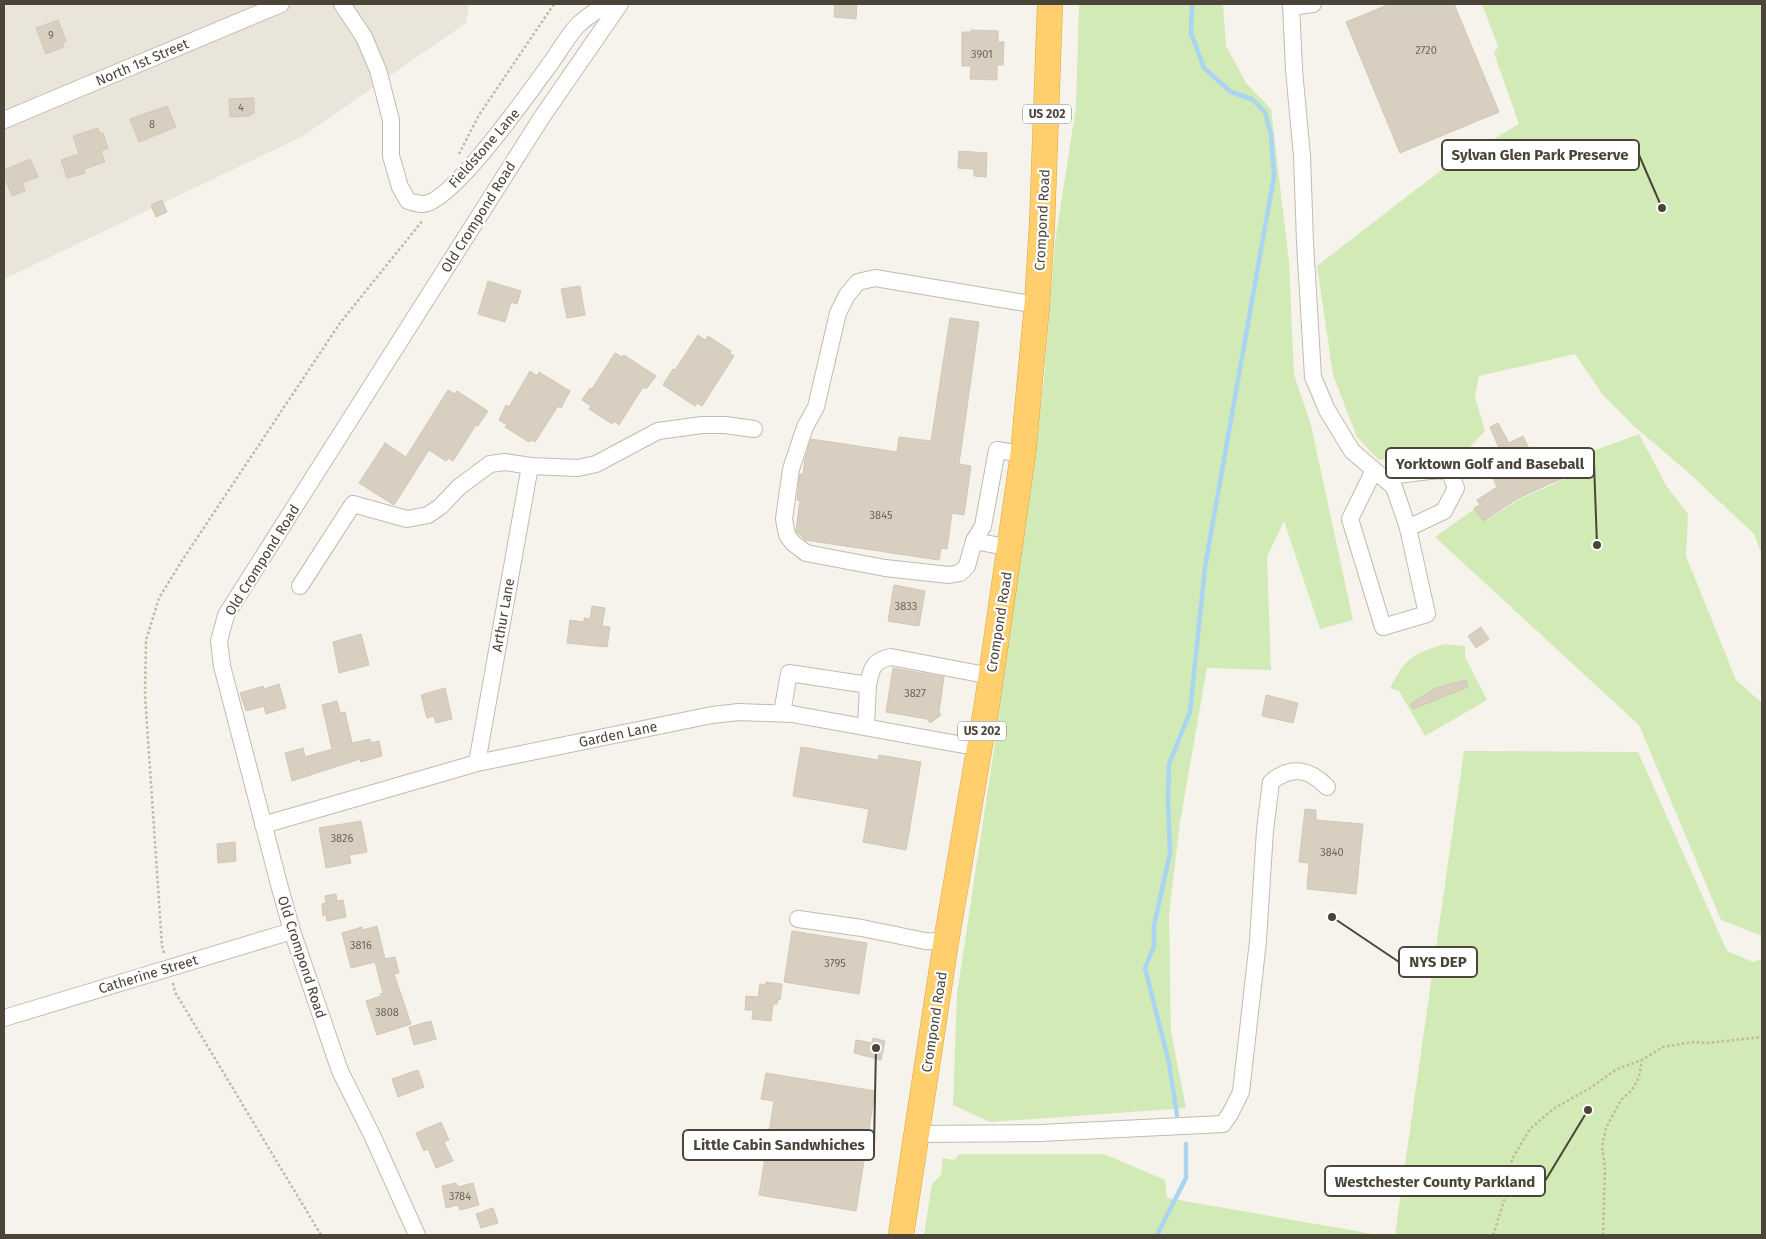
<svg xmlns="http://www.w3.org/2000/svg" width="1766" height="1239" viewBox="0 0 1766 1239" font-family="'Fira Sans',sans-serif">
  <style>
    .residential { fill: #eae5da }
    .green { fill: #d2eab5 }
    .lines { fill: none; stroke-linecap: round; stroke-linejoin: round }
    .stream { stroke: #a9d4f2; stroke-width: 4.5 }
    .building { fill: #d8cfc1; stroke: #d3c7b4 }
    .minor-casing { stroke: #c2bbae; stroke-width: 18 }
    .highway-casing { stroke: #e0a43c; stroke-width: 26 }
    .path { stroke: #c4b79f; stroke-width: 2.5; stroke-dasharray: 2.5 2.5; stroke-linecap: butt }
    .minor { stroke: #fff; stroke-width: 16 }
    .highway { stroke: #ffcf6e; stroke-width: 25 }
    .labels { text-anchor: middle; stroke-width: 4.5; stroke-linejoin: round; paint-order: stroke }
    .number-label { font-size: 11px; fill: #6e675b }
    .shield { fill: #fff; stroke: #817c74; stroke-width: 1 }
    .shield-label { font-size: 12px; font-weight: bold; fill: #4b4439 }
    .street-label { font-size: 14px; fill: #4b4439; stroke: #fff }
    .leader { fill: none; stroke: #4b4439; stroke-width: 2 }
    .callout-dot { fill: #4b4439; stroke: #fff; stroke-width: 2 }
    .callout { fill: #fff; stroke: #4b4439; stroke-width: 2 }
    .callout-label { font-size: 15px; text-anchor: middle; font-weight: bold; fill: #4b4439 }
  </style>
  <rect width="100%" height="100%" fill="#f6f3ec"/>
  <!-- residential -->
  <polygon class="residential" points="4,4 469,4 466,23 303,136 4,279"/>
  <!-- green -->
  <g class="green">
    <polygon points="1079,4 1223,4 1226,46 1246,83 1271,109 1289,262 1294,375 1311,425 1353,620 1320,629 1284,521 1267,557 1271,670 1207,668 1180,822 1169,914 1171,1032 1186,1108 990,1122 953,1105 957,994 994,749 1044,380 1055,242 1076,107"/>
    <polygon points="1482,4 1762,4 1762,554 1754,534 1689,473 1636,428 1603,395 1575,354 1479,376 1475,397 1485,431 1470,447 1423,457 1379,460 1357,437 1333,375 1317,266 1414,191 1449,165 1519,124 1494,53 1498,46"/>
    <polygon points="1639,434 1667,487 1688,514 1686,556 1736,680 1762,703 1762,936 1721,920 1639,725 1435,537 1477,507 1486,520 1520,499 1587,469 1582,455"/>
    <path d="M1444,644L1465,646V657L1487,700L1425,736L1399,691L1390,688C1406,658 1411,655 1444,644Z"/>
    <polygon points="1464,751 1638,752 1727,951 1753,962 1762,959 1762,1235 1395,1235"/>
    <polygon points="960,1154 1104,1154 1165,1180 1167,1198 1379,1235 924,1235 932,1184 941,1175 943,1158 954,1160"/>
  </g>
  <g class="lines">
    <!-- stream -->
    <g class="stream">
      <polyline points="1177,1115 1169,1063 1145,968 1154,946 1154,926 1170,853 1168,799 1169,764 1190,712 1205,567 1274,176 1271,135 1265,112 1252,99 1231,92 1204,68 1191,33 1192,4"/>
      <polyline points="1157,1235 1186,1178 1186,1144"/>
    </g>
  </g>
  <!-- building -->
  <g class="building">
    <polygon points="835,4 857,4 856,19 834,17"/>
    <polygon points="1390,4 1454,4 1499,112 1400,153 1346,22"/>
    <polygon points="58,20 66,41 62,42 64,47 46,54 36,28"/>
    <polygon points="971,30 998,31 998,42 1004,42 1003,65 997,65 997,80 970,79 971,66 962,66 962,32 971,32"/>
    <polygon points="254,98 254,114 250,114 250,116 230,117 229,99"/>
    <polygon points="167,106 176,127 139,142 130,119"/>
    <polygon points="98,128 100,134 103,133 108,148 101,151 105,162 84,169 85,173 67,178 61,160 79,154 73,136"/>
    <polygon points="959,151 987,153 986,177 974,176 974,169 958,168"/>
    <polygon points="30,159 38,177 22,183 25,191 12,196 4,176 4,170"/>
    <polygon points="162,200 167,212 156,217 151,205"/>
    <polygon points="488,281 521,291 517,304 511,302 505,322 478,314"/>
    <polygon points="580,286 585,315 567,318 561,289"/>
    <polygon points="950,318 979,322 959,464 971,466 964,515 952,513 947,549 941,548 939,560 805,540 796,531 800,500 797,500 800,474 803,474 805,459 811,439 897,452 899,437 931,441"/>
    <polygon points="698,335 705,340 708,336 731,351 730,353 734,356 702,406 697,403 695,406 663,385 673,369 675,370"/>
    <polygon points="615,353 622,357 624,355 656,376 646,389 643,387 619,425 614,421 612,424 589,409 591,406 582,400 590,388 592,389"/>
    <polygon points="530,371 537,376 539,372 570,391 561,408 558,406 535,442 531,440 529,442 505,427 507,425 499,420 506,405 509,407"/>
    <polygon points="448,390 455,394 457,391 488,411 478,426 476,425 453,461 448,458 446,461 429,450 394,505 359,483 385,443 406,457"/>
    <polygon points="1498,423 1509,443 1523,436 1540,471 1562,462 1559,457 1572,452 1574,456 1579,454 1585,470 1549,484 1517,499 1483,521 1474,508 1480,505 1477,500 1497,487 1485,462 1489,459 1487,454 1499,448 1490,427"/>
    <polygon points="894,585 925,591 919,626 888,621"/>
    <polygon points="592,606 605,608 602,626 610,627 607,647 567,643 570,620 584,622 584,618 590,619"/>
    <polygon points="1481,627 1489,639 1476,648 1468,636"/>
    <polygon points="361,634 369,665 339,673 333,642"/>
    <polygon points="893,668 944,677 939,712 941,715 930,723 927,719 886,712"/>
    <polygon points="1466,680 1468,687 1413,709 1410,704 1436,688"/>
    <polygon points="279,684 286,708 266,714 264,706 246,711 240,693 263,686 264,689"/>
    <polygon points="445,688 452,719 436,723 434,716 427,718 421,695"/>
    <polygon points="1266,695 1298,703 1293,723 1262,716"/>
    <polygon points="337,701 340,713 345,712 352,743 370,739 371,743 379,741 382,756 361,762 360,759 292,781 285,753 303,748 305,757 332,749 322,705"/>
    <polygon points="801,747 878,760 879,755 921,762 906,850 863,842 869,809 793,796"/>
    <polygon points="1305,809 1316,810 1316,820 1363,824 1356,894 1307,889 1309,863 1299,862"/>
    <polygon points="361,821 367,852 349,855 351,863 326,868 319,828"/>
    <polygon points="235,842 236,861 218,863 217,844"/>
    <polygon points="336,894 337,901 343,900 346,917 327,921 326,915 323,916 322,904 326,903 325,896"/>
    <polygon points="377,926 385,959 395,957 399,973 394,974 411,1024 377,1035 366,1001 381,996 380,994 383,993 375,962 351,968 342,933 362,927 363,930"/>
    <polygon points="792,931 867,943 859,994 784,982"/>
    <polygon points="766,982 782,984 780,1000 778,999 777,1004 773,1004 771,1021 752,1019 753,1010 745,1010 746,996 758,997 760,984 765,985"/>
    <polygon points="431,1021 436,1039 414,1045 409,1027"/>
    <polygon points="873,1038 885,1041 881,1060 854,1053 856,1040 872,1043"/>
    <polygon points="418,1070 424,1087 398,1097 392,1079"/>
    <polygon points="766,1073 875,1091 856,1211 759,1195 774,1101 761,1099"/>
    <polygon points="441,1122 449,1140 444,1142 453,1161 436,1168 428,1149 424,1151 416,1133"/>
    <polygon points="456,1183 458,1187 473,1183 479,1205 460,1210 458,1205 446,1208 442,1186"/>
    <polygon points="493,1208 498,1223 481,1228 476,1214"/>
  </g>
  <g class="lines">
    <defs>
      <g id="minor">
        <path d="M342,4L364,37L378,70L391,120V156L400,187L408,201C412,202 418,204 423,204C452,203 531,90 550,64C559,52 567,37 577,26C586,17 597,10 608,4"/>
        <polyline points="1291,4 1294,70 1302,156 1305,242 1313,377 1327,410 1352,451 1394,487 1408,528 1427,614 1383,627 1350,519 1374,470"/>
        <polyline points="1291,7 1313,4"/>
        <polyline points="4,120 281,4"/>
        <polyline points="1382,477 1429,471 1449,470 1456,488 1444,511 1408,528"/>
        <polyline points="974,541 983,526 997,450 1023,454"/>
        <polyline points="1011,548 974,541 967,566 960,573 949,575 885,568 806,553 793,543 787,535 784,519 791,469 805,427 816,407 838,313 847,295 858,282 875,278 1037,305"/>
        <polyline points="300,586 353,504 407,519 428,515 441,506 459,487 490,464 505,462 530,466 578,468 596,464 658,431 702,425 725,425 754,429"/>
        <path d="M868,685C871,668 874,660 891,657L991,676"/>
        <polyline points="782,713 789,673 868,685 866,727"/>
        <polyline points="477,763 530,466"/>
        <polyline points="263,825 477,763 712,715 739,712 792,714 980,748"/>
        <polyline points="798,919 862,928 925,941 946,942"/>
        <polyline points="4,1018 292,931"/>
        <path d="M917,1134L1040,1133L1223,1124L1230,1114L1241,1092L1258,941L1265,830L1271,782C1291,765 1310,769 1327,787"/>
        <polyline points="417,1235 372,1135 340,1071 292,931 280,888 222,666 219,641 226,615 542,117 620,4"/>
      </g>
      <polyline id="highway" points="901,1235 946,942 987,704 1023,454 1037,305 1042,225 1050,4"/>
    </defs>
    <!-- minor casing -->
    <use href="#minor" class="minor-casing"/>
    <!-- highway casing -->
    <use href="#highway" class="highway-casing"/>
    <!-- path -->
    <g class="path">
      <polyline points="459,154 479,115 554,4"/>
      <polyline points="164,953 162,946 145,695 146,640 159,598 183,559 340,323 423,220"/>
      <polyline points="173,983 175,992 321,1235"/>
      <polyline points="1493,1235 1506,1195 1512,1159 1530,1129 1553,1109 1590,1088 1617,1069 1642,1060 1663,1047 1693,1042 1708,1043 1762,1037"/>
      <polyline points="1603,1235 1605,1167 1602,1147 1606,1128 1621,1100 1632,1090 1639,1077 1642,1060"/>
    </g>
    <!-- minor -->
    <use href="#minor" class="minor"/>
    <!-- highway -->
    <use href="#highway" class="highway"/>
  </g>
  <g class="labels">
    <!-- number labels -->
    <g class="number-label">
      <text x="51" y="39">9</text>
      <text x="1426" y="54">2720</text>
      <text x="982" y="58">3901</text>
      <text x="241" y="111">4</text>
      <text x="152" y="128">8</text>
      <text x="881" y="519">3845</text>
      <text x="906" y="610">3833</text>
      <text x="915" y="697">3827</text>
      <text x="342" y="842">3826</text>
      <text x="1332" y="856">3840</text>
      <text x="361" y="949">3816</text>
      <text x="835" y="967">3795</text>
      <text x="387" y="1016">3808</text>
      <text x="460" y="1200">3784</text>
    </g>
    <!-- shield labels -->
    <g class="shield">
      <rect x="1023" y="104.5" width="48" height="19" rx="4"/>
      <rect x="958" y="721.5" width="48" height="19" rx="4"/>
    </g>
    <g class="shield-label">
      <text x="1047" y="118">US 202</text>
      <text x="982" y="735">US 202</text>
    </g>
    <!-- street labels -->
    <g class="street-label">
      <text transform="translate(142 62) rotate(-23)" y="5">North 1st Street</text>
      <text transform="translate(484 148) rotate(-49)" y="5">Fieldstone Lane</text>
      <text transform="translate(478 217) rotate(-58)" y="5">Old Crompond Road</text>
      <text transform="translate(1042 220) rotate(-87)" y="5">Crompond Road</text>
      <text transform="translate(262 560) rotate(-58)" y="5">Old Crompond Road</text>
      <text transform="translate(503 615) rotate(-80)" y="5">Arthur Lane</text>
      <text transform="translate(999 622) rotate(-81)" y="5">Crompond Road</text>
      <text transform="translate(618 734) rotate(-12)" y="5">Garden Lane</text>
      <text transform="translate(302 957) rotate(72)" y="5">Old Crompond Road</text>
      <text transform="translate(148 974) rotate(-17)" y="5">Catherine Street</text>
      <text transform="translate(934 1022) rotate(-81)" y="5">Crompond Road</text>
    </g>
  </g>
  <!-- callouts -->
  <path class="leader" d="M1662 208L1639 155M1597 545L1594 463M1332 917L1399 962M876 1048L874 1145M1588 1110L1545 1181"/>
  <g class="callout-dot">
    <circle cx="1662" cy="208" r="5"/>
    <circle cx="1597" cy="545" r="5"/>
    <circle cx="1332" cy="917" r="5"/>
    <circle cx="876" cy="1048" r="5"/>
    <circle cx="1588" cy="1110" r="5"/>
  </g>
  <g class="callout">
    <rect x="1442" y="140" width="197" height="30" rx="5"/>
    <rect x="1386" y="448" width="208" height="30" rx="5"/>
    <rect x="1399" y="947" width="78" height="30" rx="5"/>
    <rect x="683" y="1130" width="191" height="30" rx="5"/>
    <rect x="1325" y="1166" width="220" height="30" rx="5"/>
  </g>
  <g class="callout-label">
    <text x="1540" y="160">Sylvan Glen Park Preserve</text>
    <text x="1490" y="469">Yorktown Golf and Baseball</text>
    <text x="1438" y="967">NYS DEP</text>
    <text x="779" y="1150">Little Cabin Sandwhiches</text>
    <text x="1435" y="1187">Westchester County Parkland</text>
  </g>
  <!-- border -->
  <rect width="1766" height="1239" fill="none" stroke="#4b4439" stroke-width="10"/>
</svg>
